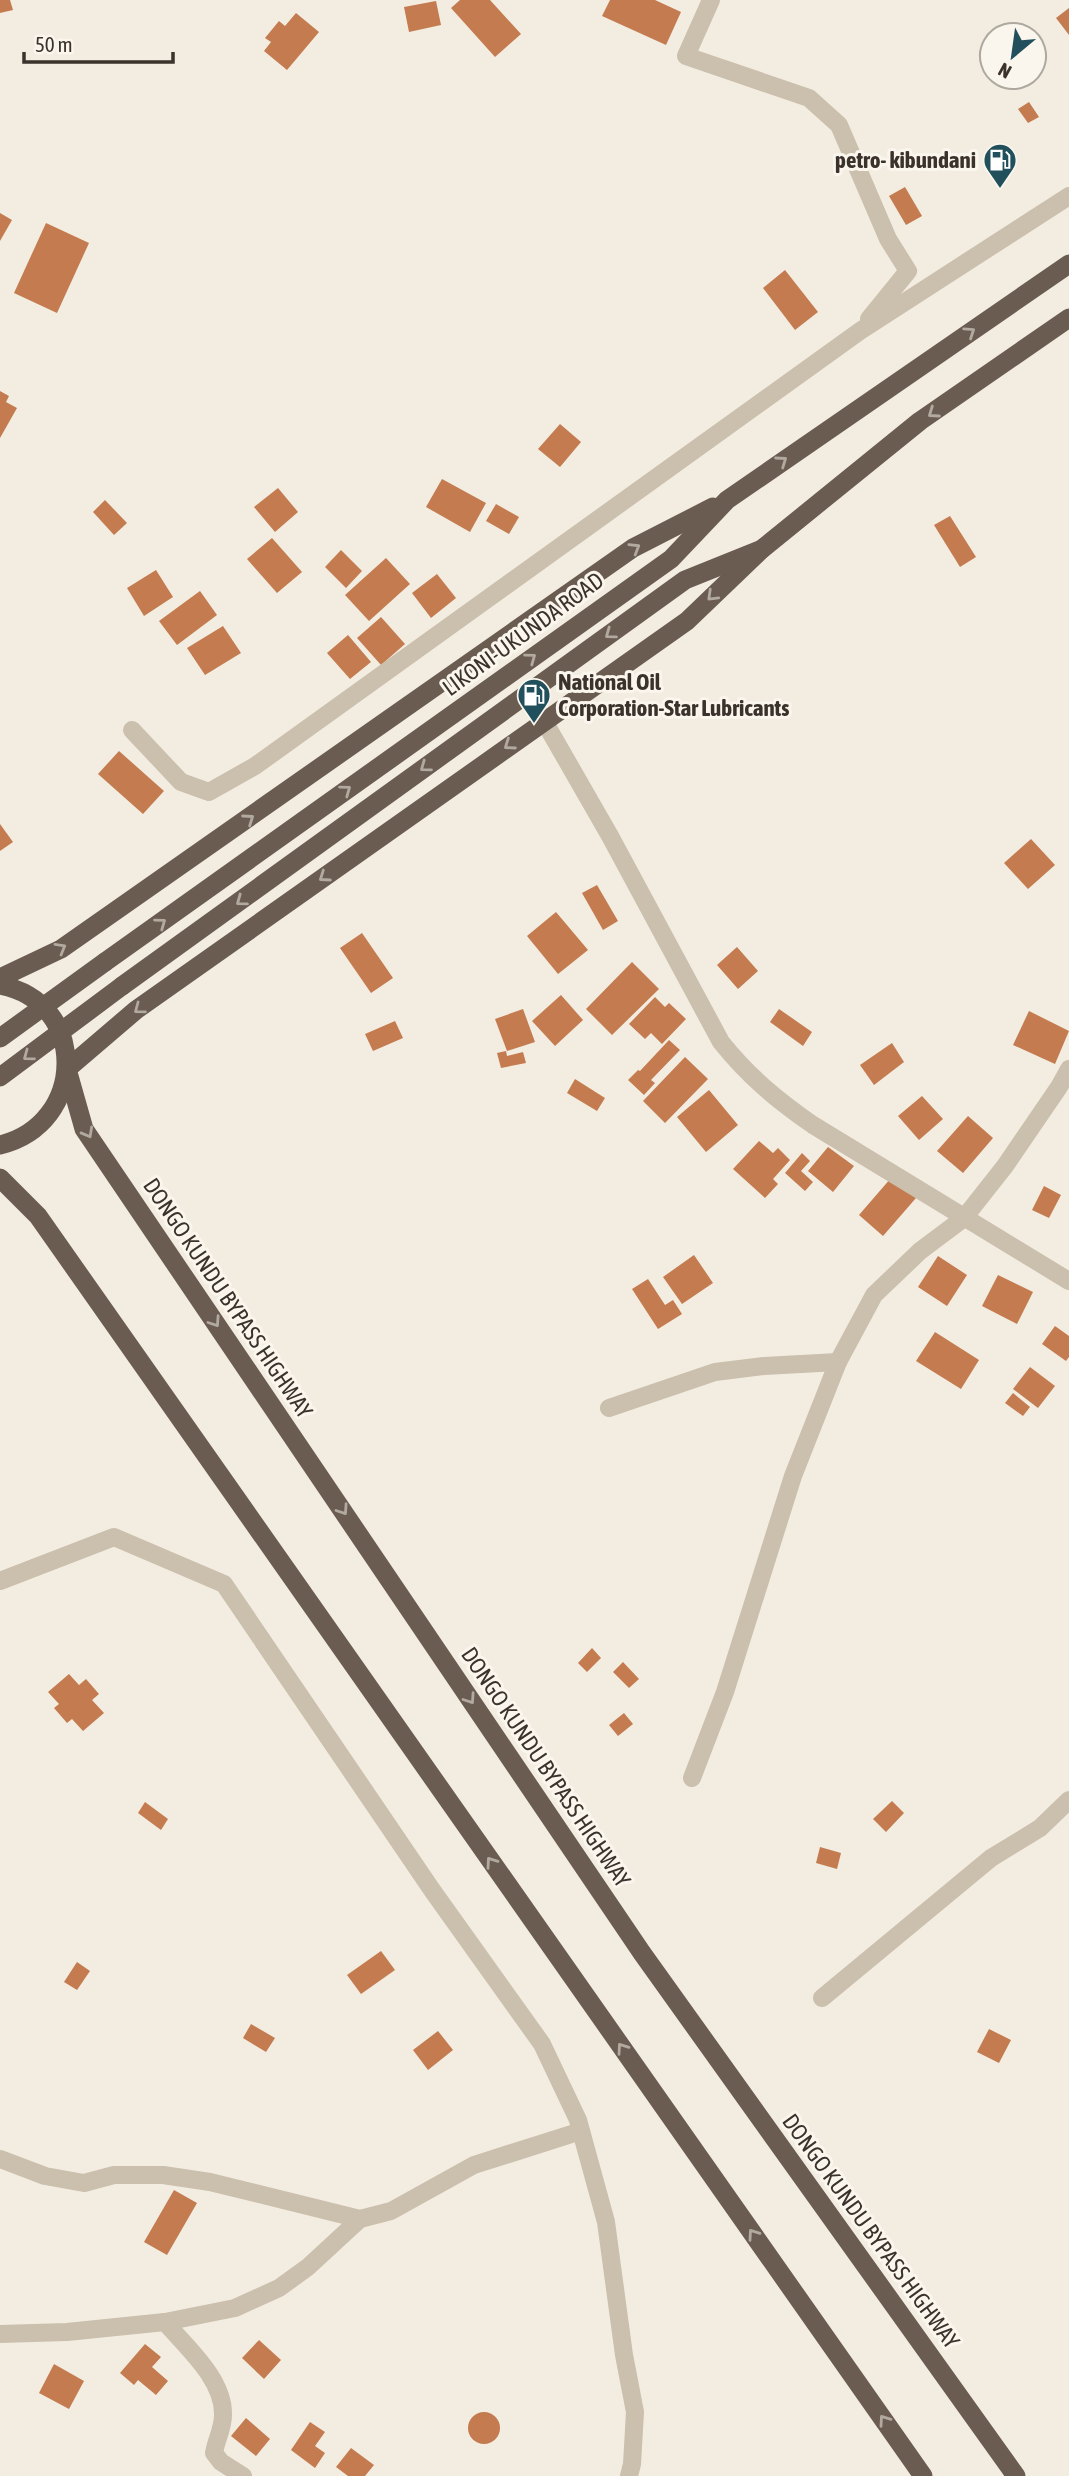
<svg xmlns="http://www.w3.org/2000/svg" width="1069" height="2476" viewBox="0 0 1069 2476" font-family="'Asap Condensed',sans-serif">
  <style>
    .building { fill: #c37b4f }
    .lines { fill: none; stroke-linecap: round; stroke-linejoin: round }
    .minor { stroke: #cbbfad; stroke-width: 18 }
    .trunk { stroke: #6a5c50; stroke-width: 19 }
    .trunk-bridge { stroke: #6a5c50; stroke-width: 19 }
    .oneway { stroke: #b2a99f }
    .labels { text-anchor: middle; stroke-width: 6; stroke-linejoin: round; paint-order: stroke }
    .poi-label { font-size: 23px; font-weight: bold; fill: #3a322b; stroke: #faf6ee; text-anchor: end }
    .street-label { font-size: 23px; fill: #3a322b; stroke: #faf6ee }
  </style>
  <rect width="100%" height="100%" fill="#f3ede1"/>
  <!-- building -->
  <g class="building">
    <polygon points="0,0 10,0 13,10 0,13"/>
    <polygon points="460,0 490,0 521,34 495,57 451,8"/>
    <polygon points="610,0 655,0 681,12 666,45 602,16"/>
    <polygon points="436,1 441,25 409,32 404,7"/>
    <polygon points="1069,8 1069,35 1056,18"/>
    <polygon points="296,13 319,32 287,70 264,51 271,42 265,38 279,21 285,26"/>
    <polygon points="1029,102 1039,117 1028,123 1018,109"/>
    <polygon points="905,187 922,216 906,225 889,196"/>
    <polygon points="0,213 12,220 0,241"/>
    <polygon points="46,223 89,243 57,313 14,293"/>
    <polygon points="785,270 818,312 795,330 763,288"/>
    <polygon points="0,391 9,396 6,402 17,408 0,438"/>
    <polygon points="560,424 581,442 560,467 538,449"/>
    <polygon points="442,479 486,503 470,532 426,507"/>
    <polygon points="278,488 298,512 275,532 254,507"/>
    <polygon points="105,500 127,523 114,535 93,512"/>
    <polygon points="496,504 519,517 509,534 486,521"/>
    <polygon points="950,516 976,557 960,567 934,525"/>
    <polygon points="272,538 302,572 277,593 247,559"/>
    <polygon points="341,550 362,571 346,588 325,567"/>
    <polygon points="386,558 410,584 369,621 345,595"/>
    <polygon points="156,570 173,597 144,616 127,588"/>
    <polygon points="437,574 456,598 431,618 412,593"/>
    <polygon points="200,591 217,615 177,645 159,621"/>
    <polygon points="381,617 405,644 381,665 357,638"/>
    <polygon points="223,626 241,653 205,675 187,648"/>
    <polygon points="348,635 371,662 350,679 327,653"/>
    <polygon points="119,751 164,791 143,814 98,774"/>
    <polygon points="0,824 13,842 0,851"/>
    <polygon points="1031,839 1055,865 1028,889 1004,863"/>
    <polygon points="597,885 618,921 603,930 582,893"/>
    <polygon points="556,912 588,950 558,974 527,936"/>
    <polygon points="362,933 393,978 371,993 340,948"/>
    <polygon points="737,947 758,971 738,989 717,965"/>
    <polygon points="632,962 659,989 612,1035 586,1009"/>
    <polygon points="561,995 583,1020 555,1046 532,1021"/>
    <polygon points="655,997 665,1007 669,1003 686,1019 662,1044 651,1033 645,1039 629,1024"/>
    <polygon points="523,1009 535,1042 507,1051 495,1019"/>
    <polygon points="779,1009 812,1032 803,1046 770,1022"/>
    <polygon points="1029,1011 1069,1031 1055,1064 1013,1045"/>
    <polygon points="395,1021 403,1038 373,1051 365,1034"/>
    <polygon points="669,1040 680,1050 651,1080 655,1083 644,1095 628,1080 638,1070 640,1071"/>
    <polygon points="892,1043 904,1062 874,1085 860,1065"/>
    <polygon points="506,1051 507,1056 523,1052 526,1063 501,1068 497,1053"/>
    <polygon points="685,1057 708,1079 665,1123 643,1101"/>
    <polygon points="575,1079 605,1098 597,1111 567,1093"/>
    <polygon points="709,1090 738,1125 706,1152 677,1117"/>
    <polygon points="922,1096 943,1119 919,1140 898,1116"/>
    <polygon points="968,1116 993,1138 963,1173 937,1151"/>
    <polygon points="759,1141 773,1153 778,1148 790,1160 773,1179 778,1184 765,1198 733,1169"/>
    <polygon points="828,1147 854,1166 833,1192 808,1171"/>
    <polygon points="802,1153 810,1161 801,1171 813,1182 805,1191 785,1173"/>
    <polygon points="891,1178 916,1198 883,1236 859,1215"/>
    <polygon points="1044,1186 1061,1195 1049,1218 1032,1210"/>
    <polygon points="694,1255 713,1283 682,1304 663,1277"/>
    <polygon points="938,1256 967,1275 947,1306 918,1287"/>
    <polygon points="998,1275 1033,1292 1017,1324 982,1306"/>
    <polygon points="648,1279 665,1305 673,1300 682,1314 658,1329 632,1289"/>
    <polygon points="1055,1326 1069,1336 1069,1357 1066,1361 1042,1344"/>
    <polygon points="935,1332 979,1360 961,1389 916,1361"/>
    <polygon points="1030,1367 1055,1386 1038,1408 1013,1389"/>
    <polygon points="1013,1393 1030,1407 1023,1416 1005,1403"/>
    <polygon points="592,1648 601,1658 587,1672 578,1663"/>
    <polygon points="623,1662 639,1679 629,1688 613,1672"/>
    <polygon points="69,1674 79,1685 86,1679 99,1694 92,1700 104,1713 83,1731 72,1719 67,1723 54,1708 59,1704 48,1692"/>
    <polygon points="624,1713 633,1724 618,1736 609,1725"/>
    <polygon points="892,1801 904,1813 886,1832 873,1819"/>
    <polygon points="145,1802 168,1819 161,1830 138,1813"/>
    <polygon points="820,1847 841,1853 837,1869 816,1863"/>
    <polygon points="381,1951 395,1970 361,1994 347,1975"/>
    <polygon points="77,1962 90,1971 77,1990 64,1982"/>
    <polygon points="251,2024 275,2038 266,2052 243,2038"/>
    <polygon points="989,2029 1011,2040 999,2063 977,2052"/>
    <polygon points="438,2031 453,2050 428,2070 413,2050"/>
    <polygon points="174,2190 197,2203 167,2255 144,2242"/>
    <polygon points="259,2340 281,2360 264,2379 242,2358"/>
    <polygon points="145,2344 161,2357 152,2367 168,2381 156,2395 138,2380 134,2385 120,2373"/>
    <polygon points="54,2364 84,2381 69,2409 39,2393"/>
    <circle cx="484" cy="2428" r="16"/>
    <polygon points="246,2418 270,2439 256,2456 231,2436"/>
    <polygon points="310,2422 325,2432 315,2446 325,2453 315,2468 291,2450"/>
    <polygon points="351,2448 374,2465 365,2476 348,2476 336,2467"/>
  </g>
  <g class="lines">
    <!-- minor -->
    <g class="minor">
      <polyline points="711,0 686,56 809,98 839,125 888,239 908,271 869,319"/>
      <path d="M544,721L610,836L721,1042C749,1077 776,1099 813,1125L1069,1281"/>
      <polyline points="132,730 181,782 209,792 255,766 860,331 1069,196"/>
      <polyline points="609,1408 715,1372 764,1366 838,1362"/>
      <polyline points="0,1581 114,1537 224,1584 432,1890 542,2044 578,2120 606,2222 624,2355 635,2412 632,2464 629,2476"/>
      <polyline points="692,1778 725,1692 793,1476 838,1362 874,1295 920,1251 964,1218 1005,1166 1059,1087 1069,1069"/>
      <polyline points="822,1998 991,1858 1040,1828 1069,1800"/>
      <polyline points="0,2159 45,2176 84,2183 114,2175 163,2175 210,2182 360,2219 391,2211 474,2165 581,2131"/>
      <path d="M165,2322C186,2347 224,2379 223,2415C223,2429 216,2440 214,2453L221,2462L243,2476"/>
      <polyline points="0,2334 67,2332 165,2322 235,2308 279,2288 308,2267 360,2219"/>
    </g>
    <!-- trunk -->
    <g class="trunk">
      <polyline points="762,549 687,621 136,1010 67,1069 84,1129 642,1953 1016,2476"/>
      <polyline points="105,962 671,559 727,500 1069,264"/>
      <polyline points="0,978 61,949 633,548 713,507"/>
      <path d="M0,985C89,1002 87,1124 0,1145"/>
      <polyline points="122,986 685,580 762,549 920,421 1069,318"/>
      <polyline points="0,1178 38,1216 923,2476"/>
    </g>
    <!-- trunk-bridge -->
    <g class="trunk-bridge">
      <polyline points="0,1038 105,962"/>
      <polyline points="0,1077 122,986"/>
    </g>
  </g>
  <!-- one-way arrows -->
  <defs><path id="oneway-chevron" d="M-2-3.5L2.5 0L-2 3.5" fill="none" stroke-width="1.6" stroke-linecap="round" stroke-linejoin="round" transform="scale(1.75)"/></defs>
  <g class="oneway">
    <use href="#oneway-chevron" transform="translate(970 332) rotate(-34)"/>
    <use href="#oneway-chevron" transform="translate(933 413) rotate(145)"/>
    <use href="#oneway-chevron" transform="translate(782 461) rotate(-35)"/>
    <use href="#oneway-chevron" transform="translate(635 548) rotate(-31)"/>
    <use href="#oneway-chevron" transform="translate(712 596) rotate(136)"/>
    <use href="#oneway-chevron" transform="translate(610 634) rotate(144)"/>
    <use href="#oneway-chevron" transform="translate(531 658) rotate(-36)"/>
    <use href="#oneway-chevron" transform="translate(509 745) rotate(145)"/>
    <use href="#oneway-chevron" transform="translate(425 767) rotate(144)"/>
    <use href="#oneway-chevron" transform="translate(346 790) rotate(-36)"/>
    <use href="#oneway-chevron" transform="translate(249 819) rotate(-35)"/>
    <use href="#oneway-chevron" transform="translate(324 877) rotate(145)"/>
    <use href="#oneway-chevron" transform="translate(241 901) rotate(144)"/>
    <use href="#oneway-chevron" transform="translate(161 923) rotate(-36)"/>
    <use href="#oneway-chevron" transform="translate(61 948) rotate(-30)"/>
    <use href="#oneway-chevron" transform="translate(139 1009) rotate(143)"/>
    <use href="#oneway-chevron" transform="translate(28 1056) rotate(143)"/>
    <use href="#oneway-chevron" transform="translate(88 1133) rotate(61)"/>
    <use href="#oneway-chevron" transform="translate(215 1322) rotate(56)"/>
    <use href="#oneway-chevron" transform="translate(343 1510) rotate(56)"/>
    <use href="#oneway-chevron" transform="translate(470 1699) rotate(56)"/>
    <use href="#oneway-chevron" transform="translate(491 1862) rotate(-125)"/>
    <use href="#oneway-chevron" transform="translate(622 2048) rotate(-125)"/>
    <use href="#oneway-chevron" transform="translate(753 2234) rotate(-125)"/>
    <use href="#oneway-chevron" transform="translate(884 2420) rotate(-125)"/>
  </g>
  <!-- icons -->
  <defs>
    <symbol id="fuel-pin" viewBox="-11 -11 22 30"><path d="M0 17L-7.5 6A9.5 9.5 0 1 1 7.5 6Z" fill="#214f5b" stroke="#faf6ee"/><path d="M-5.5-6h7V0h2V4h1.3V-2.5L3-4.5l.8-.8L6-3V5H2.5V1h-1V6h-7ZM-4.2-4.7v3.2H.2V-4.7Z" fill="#fff"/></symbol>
  </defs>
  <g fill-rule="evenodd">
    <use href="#fuel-pin" x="981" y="141" width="38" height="52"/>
    <use href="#fuel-pin" x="515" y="676" width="38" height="52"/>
  </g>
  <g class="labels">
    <!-- poi labels -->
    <g class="poi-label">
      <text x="976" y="168">petro- kibundani</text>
      <text x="558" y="690" text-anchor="start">National Oil<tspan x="558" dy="26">Corporation-Star Lubricants</tspan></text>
    </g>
    <!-- street labels -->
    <g class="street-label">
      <text transform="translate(523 634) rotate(-36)" y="8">LIKONI-UKUNDA ROAD</text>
      <text transform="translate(228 1298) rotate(56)" y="8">DONGO KUNDU BYPASS HIGHWAY</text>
      <text transform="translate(546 1767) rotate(56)" y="8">DONGO KUNDU BYPASS HIGHWAY</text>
      <text transform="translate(871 2231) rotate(54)" y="8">DONGO KUNDU BYPASS HIGHWAY</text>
    </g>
  </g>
  <!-- north arrow -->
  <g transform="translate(1013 56) rotate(209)"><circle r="33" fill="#faf6ee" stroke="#ada8a0" stroke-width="2"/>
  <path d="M0-5L12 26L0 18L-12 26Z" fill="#214f5b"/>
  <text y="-10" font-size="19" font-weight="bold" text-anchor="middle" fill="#3a322b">N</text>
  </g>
  <!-- scale -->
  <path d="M24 52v10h149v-10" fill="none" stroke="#3a322b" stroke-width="3.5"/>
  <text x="35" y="52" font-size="21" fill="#3a322b" stroke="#faf6ee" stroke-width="5" paint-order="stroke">50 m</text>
</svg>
